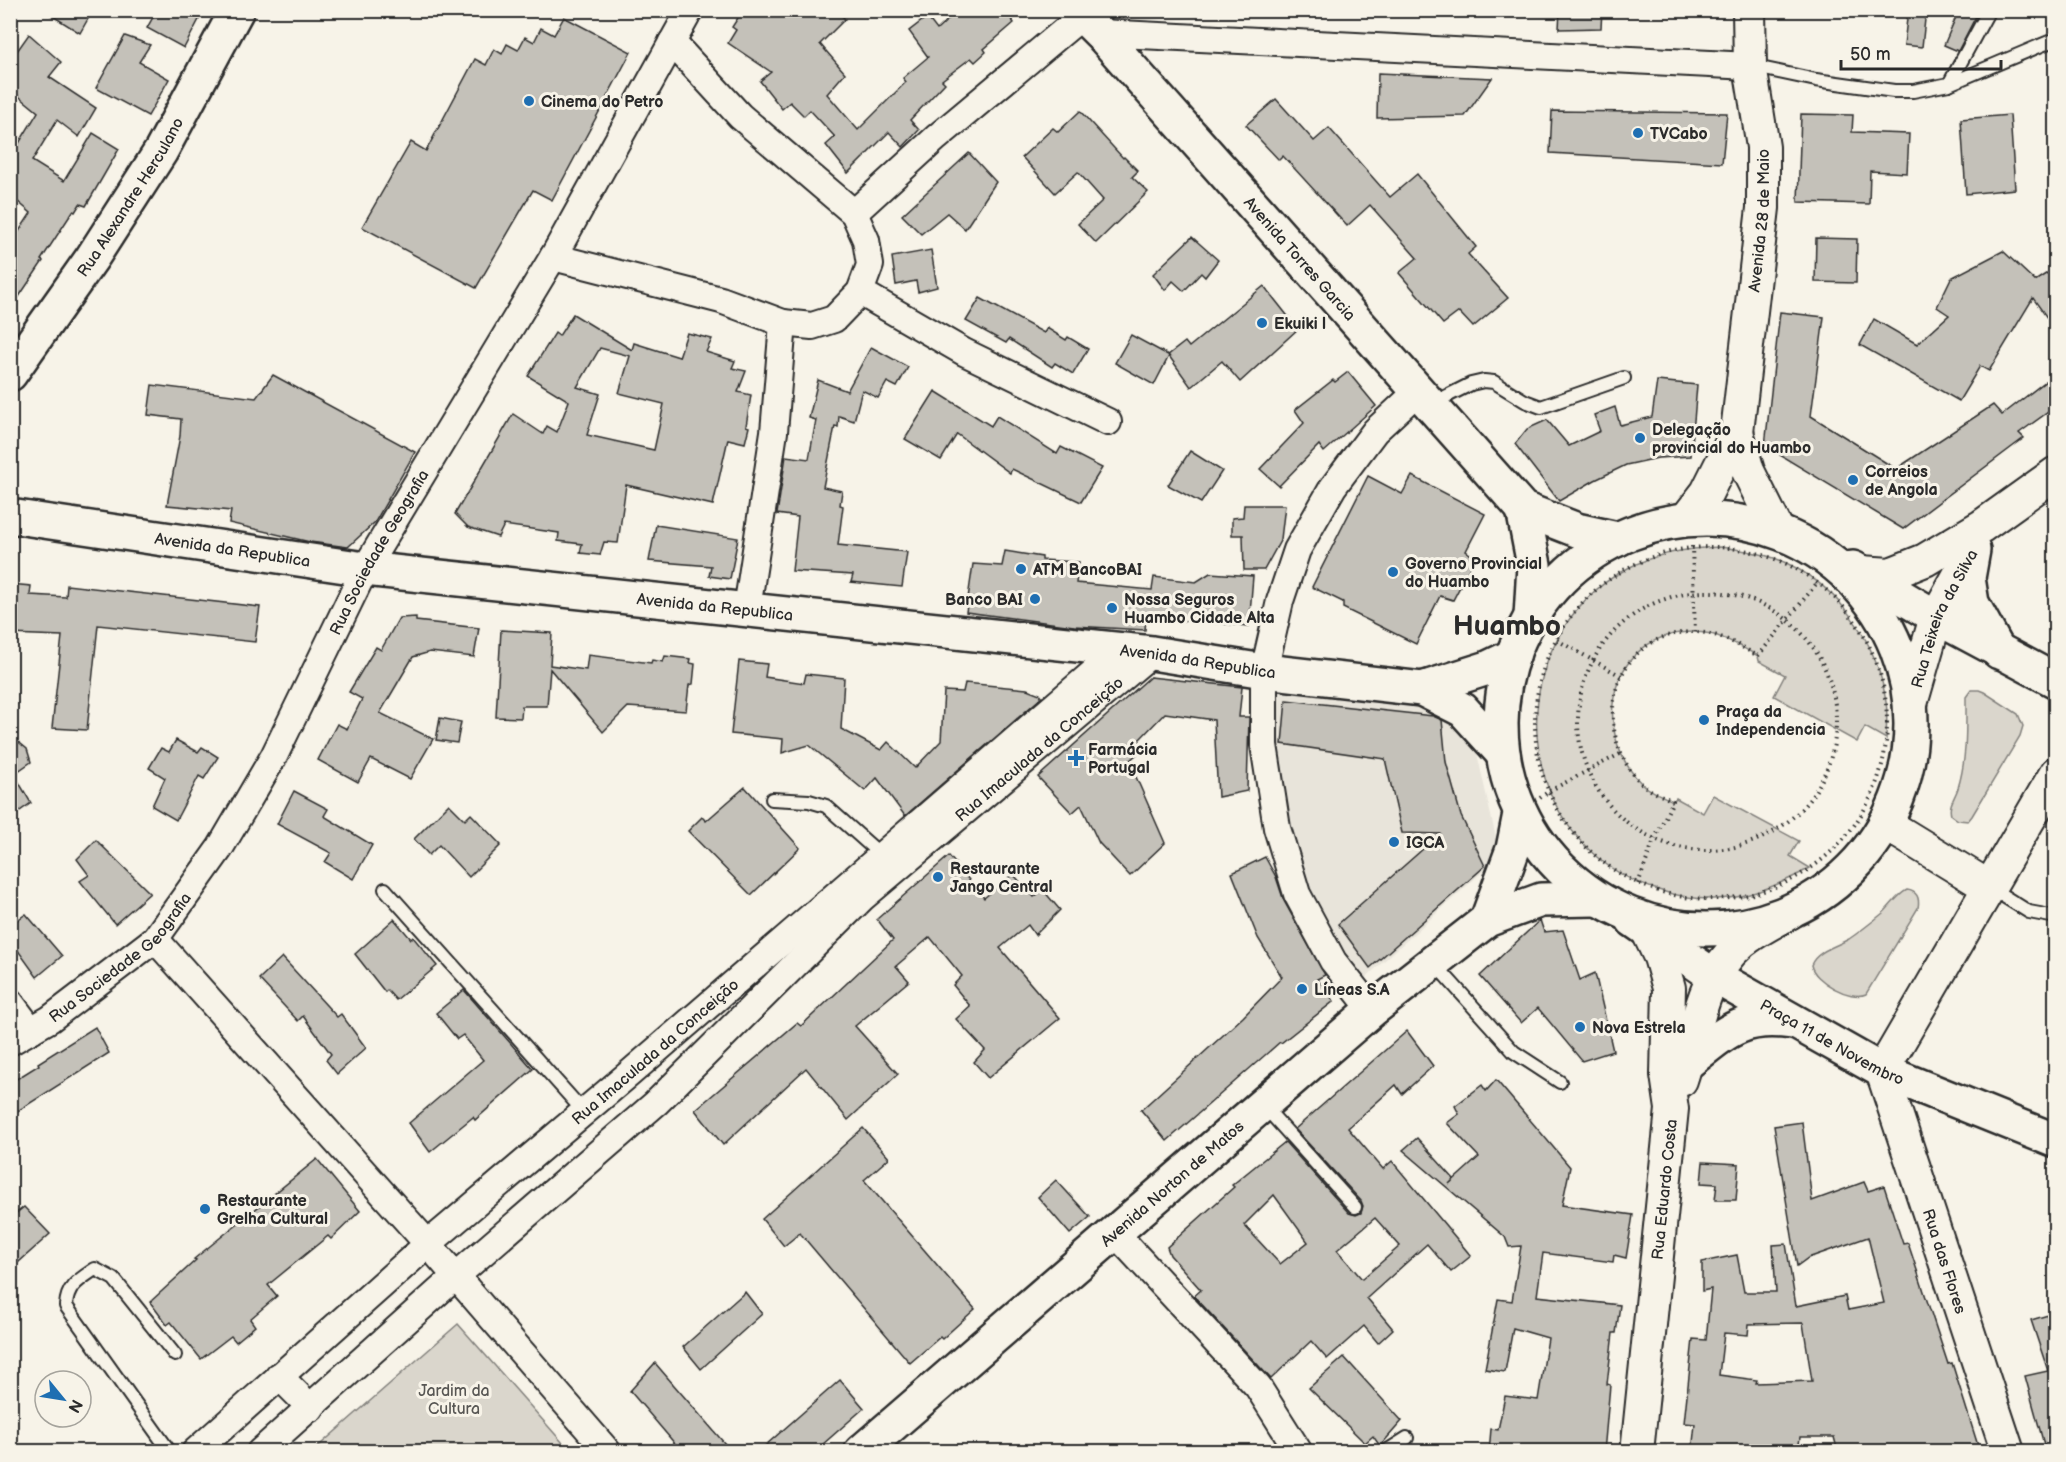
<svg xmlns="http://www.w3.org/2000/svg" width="2066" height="1462" viewBox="0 0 2066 1462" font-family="'Balsamiq Sans',sans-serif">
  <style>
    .built { fill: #e8e4da }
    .green { fill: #dad6cc; stroke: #82807c; stroke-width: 1.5 }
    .building { fill: #c4c1b9; stroke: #2b2b2b; stroke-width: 1.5; fill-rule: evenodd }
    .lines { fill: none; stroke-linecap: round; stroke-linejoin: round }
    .service-casing { stroke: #2b2b2b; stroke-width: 16 }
    .minor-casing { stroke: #2b2b2b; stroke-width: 30 }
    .tertiary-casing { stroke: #2b2b2b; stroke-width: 36 }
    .secondary-casing { stroke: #2b2b2b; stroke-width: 38 }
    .path { stroke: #2b2b2b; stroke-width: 4; stroke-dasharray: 1.5 4.5; stroke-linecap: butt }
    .service { stroke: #f7f3e8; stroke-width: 12 }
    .minor { stroke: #f7f3e8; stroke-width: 26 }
    .tertiary { stroke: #f7f3e8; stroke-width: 32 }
    .secondary { stroke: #f7f3e8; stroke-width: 33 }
    .poi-dot { fill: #1f6fb2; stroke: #f7f3e8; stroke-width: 2 }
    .labels { text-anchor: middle; stroke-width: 6; stroke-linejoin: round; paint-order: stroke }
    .poi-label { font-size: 16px; font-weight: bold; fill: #2b2b2b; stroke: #f7f3e8; text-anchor: start }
    .street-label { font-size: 16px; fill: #2b2b2b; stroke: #f7f3e8 }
    .park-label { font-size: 16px; fill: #575653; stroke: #f7f3e8 }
    .town-label { font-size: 28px; font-weight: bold; fill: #2b2b2b; stroke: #f7f3e8 }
  </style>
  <rect width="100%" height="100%" fill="#f7f3e8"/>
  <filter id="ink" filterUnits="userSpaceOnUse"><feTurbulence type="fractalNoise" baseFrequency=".0167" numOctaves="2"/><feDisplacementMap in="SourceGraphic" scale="12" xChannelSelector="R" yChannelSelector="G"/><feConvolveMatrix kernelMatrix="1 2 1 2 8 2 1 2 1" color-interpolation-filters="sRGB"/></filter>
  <g filter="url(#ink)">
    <!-- built -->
    <polygon class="built" points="1275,688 1443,710 1474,740 1500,856 1363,980 1342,954 1308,892 1287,827 1275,752"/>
    <!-- green -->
    <g class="green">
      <path d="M1720,547C1738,549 1756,552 1774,558C1835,580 1877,639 1886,702C1888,714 1886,727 1886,739L1865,727L1857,742L1774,696L1785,675L1759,661L1758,656C1738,645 1718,632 1694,632C1611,632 1588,728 1641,783C1649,791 1663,796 1673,801L1676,798L1703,813L1713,795L1799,841L1790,856L1810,868C1756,898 1715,909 1655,889C1510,842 1495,640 1628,568C1657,553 1688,548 1720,547Z"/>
      <path d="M1971,690H1979L1984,692L2018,714L2023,726L2020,736L1972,816L1968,821L1958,820L1951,815C1948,805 1955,798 1958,788C1967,759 1966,727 1966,697Z"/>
      <path d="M1907,890C1917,891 1920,898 1918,908L1866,994C1850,1001 1814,981 1811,965C1816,951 1837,946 1849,939C1861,931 1872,922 1883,913C1891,906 1897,895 1907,890Z"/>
      <polygon points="458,1324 570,1451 313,1451"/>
    </g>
    <!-- building -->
    <g class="building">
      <polygon points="43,10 93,10 80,33"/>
      <polygon points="157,10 204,10 184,48 147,28"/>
      <polygon points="743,10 836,10 845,19 820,44 845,73 827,94 858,130 906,82 903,78 928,57 909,31 927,17 937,30 958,10 1004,10 1014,23 984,49 986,52 975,62 971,58 942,80 945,83 910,120 919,130 903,147 889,132 848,173 826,145 835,137 810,110 804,116 790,102 782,109 760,81 771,72 728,43 736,30 732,27"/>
      <polygon points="1560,10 1602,10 1601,28 1559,29"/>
      <polygon points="1908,10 1926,10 1922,47 1904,45"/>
      <polygon points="1959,10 1976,16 1958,51 1944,45"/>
      <polygon points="564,17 631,52 552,200 533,190 476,288 362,227 411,142 426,151 475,59 486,65 494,49 502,54 507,44 518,50 525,37 534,42 541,28 554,35"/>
      <polygon points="29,34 61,62 49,77 96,108 79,137 57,120 32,161 64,181 93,133 119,149 86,206 80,204 75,212 73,211 41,260 43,261 10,310 10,245 31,213 10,195 10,158 38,112 10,89 10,61"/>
      <polygon points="125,36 150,45 139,62 169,79 148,116 96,88"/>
      <polygon points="1378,73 1492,78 1465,116 1377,118"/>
      <polygon points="1276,99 1314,141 1329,128 1390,197 1417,174 1476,247 1468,254 1508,298 1473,327 1459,312 1443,324 1399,273 1417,258 1370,205 1347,226 1283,156 1279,160 1246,125"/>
      <polygon points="1080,111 1123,158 1124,157 1138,171 1132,177 1148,192 1096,243 1078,224 1103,200 1078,172 1055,193 1022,157 1053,128 1058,132"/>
      <polygon points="1552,111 1727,113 1722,163 1550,153"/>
      <polygon points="1801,114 1853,115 1852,132 1909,134 1907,173 1870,171 1869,204 1798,202"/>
      <polygon points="2010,115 2015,189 1966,194 1961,119"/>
      <polygon points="969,153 996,182 965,229 947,213 921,234 902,215"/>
      <polygon points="1192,237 1218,260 1205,277 1201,273 1184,291 1173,281 1165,290 1153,274"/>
      <polygon points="1816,238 1857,239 1856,283 1815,282"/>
      <polygon points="931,250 937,287 918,292 916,281 896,285 892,257"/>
      <polygon points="2003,251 2035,281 2055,268 2055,329 2033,298 1989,371 1980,366 1959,401 1860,345 1874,319 1917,344 1949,315 1937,307 1951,278"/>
      <polygon points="1264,286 1298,329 1240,382 1222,361 1191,387 1169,356 1154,385 1115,363 1131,335 1168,355 1185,342 1189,347"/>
      <polygon points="980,298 1044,333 1047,328 1066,340 1068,337 1088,349 1073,374 1055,363 1052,367 1009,339 1006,343 966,321"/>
      <polygon points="1780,312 1824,317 1811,416 1896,469 1993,405 2002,415 2055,374 2055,407 2019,433 2024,438 1903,529 1765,446"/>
      <path d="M573,314L632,350L634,343L679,357L687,333L712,339L706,352L735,361L732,368L746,371L738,392L751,395L746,426L749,427L745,443L728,439L713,505L626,485L618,543L604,542L600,555L580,553L582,544L558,541L559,533L504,525L498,537L468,527L455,514L513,414L543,434L547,426L557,432L569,401L528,376L555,333L559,336ZM600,348L630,356L619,393L664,404L654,450L587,435L600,394L577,387Z"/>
      <polygon points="871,347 908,367 897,387 887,382 878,398 862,390 854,421 839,416 838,427 835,426 823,487 842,491 840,505 843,506 838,545 907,552 902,587 851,582 853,575 792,571 798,517 777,514 786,456 809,459 816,420 809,418 818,380 847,391"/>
      <polygon points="1348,372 1376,406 1324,452 1319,445 1279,486 1260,469 1304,423 1295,410 1333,380 1335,382"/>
      <polygon points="273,375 415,452 375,522 348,547 310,542 229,523 231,511 167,505 180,436 181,419 148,415 152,385 256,398"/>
      <polygon points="1657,381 1697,385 1691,456 1658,458 1626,465 1595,480 1559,501 1515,444 1527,429 1547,420 1569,446 1600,431 1594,415 1615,407 1620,425 1652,417"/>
      <polygon points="935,391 991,426 997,416 1057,454 1061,447 1102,468 1081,502 1012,469 1010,473 957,434 941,460 905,439"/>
      <polygon points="1190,451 1222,471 1201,503 1168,485"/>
      <polygon points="1368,476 1402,494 1412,476 1485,514 1466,551 1475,558 1453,600 1440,596 1416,644 1343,608 1343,602 1312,587"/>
      <polygon points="1244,505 1285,505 1281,539 1264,570 1244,570 1243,535 1232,535 1232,518 1243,517"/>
      <polygon points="656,525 738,538 730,579 709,576 711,566 649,561"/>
      <polygon points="1005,551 1042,557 1042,560 1079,562 1076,583 1152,590 1154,577 1196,582 1210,573 1253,576 1249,626 1146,618 1145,630 1074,626 966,612 973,564 1002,566"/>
      <polygon points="10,584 31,586 30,595 66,597 67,585 260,607 255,642 98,625 87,730 52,728 62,636 10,634"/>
      <polygon points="416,617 416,621 479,628 474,657 430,652 413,657 380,713 433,739 410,779 371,759 358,782 318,760 337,724 347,729 362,699 349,692 376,647 381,650 399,618"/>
      <polygon points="501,630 552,633 550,665 586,670 588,655 651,663 652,660 663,662 665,656 691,659 690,663 695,664 693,684 689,685 686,711 628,707 603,732 550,669 547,706 522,706 521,718 496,717"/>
      <polygon points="739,661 767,664 765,677 804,683 806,674 844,678 841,729 881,750 888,742 915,768 941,741 944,691 963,692 965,683 1027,689 1040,694 1042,697 905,816 877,778 865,791 809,745 782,753 783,739 731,734"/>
      <polygon points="1150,677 1242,687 1239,717 1249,717 1247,791 1218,797 1214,720 1165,713 1139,740 1144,748 1129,761 1165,843 1130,876 1099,843 1081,805 1072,813 1038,777"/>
      <polygon points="1286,700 1433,716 1442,720 1446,762 1461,816 1485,866 1370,968 1338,924 1440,834 1402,833 1385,759 1282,744"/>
      <polygon points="440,718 461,722 457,743 436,740"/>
      <polygon points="10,735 27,749 31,762 14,774 31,803 10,818"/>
      <polygon points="176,740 198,752 202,747 218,757 204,779 199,776 176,820 152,806 165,778 149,768 161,748 169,752"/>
      <polygon points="745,787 800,848 751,895 688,831 702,817 706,821"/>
      <polygon points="294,791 328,809 324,816 372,845 353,879 325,862 331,853 277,824"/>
      <polygon points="449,804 465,820 471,814 501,845 469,877 439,845 429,855 414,839"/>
      <polygon points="96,840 150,893 115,924 80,881 89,875 77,859"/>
      <polygon points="949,856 984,898 1013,874 1034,897 1043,890 1060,910 1035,935 1028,925 1000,948 1060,1018 988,1078 974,1062 985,1050 956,1019 970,1006 953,985 962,976 930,937 896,966 909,981 855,1026 898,1074 848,1120 806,1068 723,1145 695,1110 797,1023 801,1026 893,940 877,919"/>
      <polygon points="1265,857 1276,877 1284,901 1325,975 1317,979 1334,1001 1281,1043 1280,1042 1167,1141 1141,1110 1243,1017 1282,977 1258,938 1232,873"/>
      <polygon points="26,914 62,956 37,977 17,949 10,954 10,925"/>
      <polygon points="394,919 411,939 413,937 437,966 396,1000 387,990 385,992 355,954"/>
      <polygon points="1540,920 1544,932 1563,930 1580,980 1595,973 1613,1051 1582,1061 1538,1008 1521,1023 1480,976"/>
      <polygon points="282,957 337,1017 341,1014 366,1048 337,1074 326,1060 331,1054 303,1016 298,1021 259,979"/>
      <polygon points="464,990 533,1069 475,1120 473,1117 430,1152 409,1123 483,1060 463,1035 457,1039 436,1013"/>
      <polygon points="95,1027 109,1053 10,1116 10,1083 39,1065 38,1063"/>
      <path d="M1407,1031L1433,1066L1402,1094L1396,1085L1348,1128L1383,1169L1392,1161L1471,1256L1451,1272L1427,1244L1367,1298L1393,1329L1378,1343L1364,1326L1327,1359L1311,1341L1271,1379L1194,1296L1201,1290L1170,1255L1167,1247L1234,1187L1232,1185L1285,1142L1349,1213L1356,1215L1361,1213L1363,1206L1361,1201L1295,1129ZM1274,1195L1308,1242L1280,1264L1244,1225ZM1375,1218L1400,1246L1362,1279L1337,1250Z"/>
      <polygon points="1496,1080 1570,1167 1562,1205 1633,1215 1626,1258 1614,1255 1613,1262 1543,1253 1537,1296 1620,1305 1616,1333 1613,1333 1607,1384 1610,1385 1604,1452 1489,1452 1491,1429 1498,1430 1505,1396 1538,1400 1548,1338 1513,1328 1505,1372 1485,1369 1498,1299 1512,1301 1521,1246 1509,1247 1505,1237 1403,1150 1417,1138 1454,1179 1449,1184 1479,1157 1447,1123 1459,1114 1455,1106 1482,1085 1486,1091"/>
      <path d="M1802,1122L1812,1201L1864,1182L1868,1191L1884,1186L1903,1244L1908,1243L1948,1364L1952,1363L1980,1452H1838L1834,1437H1800L1798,1452H1692L1695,1424L1684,1423L1693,1339L1706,1340L1711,1289L1702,1291V1262L1737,1255L1744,1292H1776L1773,1245L1786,1244L1796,1306L1845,1296L1848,1310L1884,1303L1868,1237L1808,1258L1797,1266L1774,1126ZM1803,1323L1812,1381L1756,1383L1757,1380L1719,1375L1724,1333L1748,1335L1749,1324Z"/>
      <polygon points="863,1128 889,1158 864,1180 975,1309 942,1339 940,1337 910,1363 800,1233 784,1246 762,1219"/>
      <polygon points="317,1159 360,1211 331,1239 328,1236 268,1285 277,1296 250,1319 255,1326 236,1342 231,1336 201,1359 171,1322 167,1325 150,1302 196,1260 194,1259"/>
      <polygon points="1703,1162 1739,1164 1736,1200 1715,1200 1717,1184 1701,1183"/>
      <polygon points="1056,1180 1090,1217 1070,1234 1038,1197"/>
      <polygon points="24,1207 50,1234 10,1270 10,1218"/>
      <polygon points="745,1292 762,1314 701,1369 683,1347"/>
      <polygon points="2055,1313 2055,1452 2046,1452 2025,1376 2048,1371 2031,1320"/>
      <polygon points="1344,1357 1402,1421 1380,1446 1373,1436 1365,1443 1309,1388"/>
      <polygon points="655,1363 673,1384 732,1452 682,1452 630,1391"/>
      <polygon points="840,1380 864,1408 814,1452 758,1452"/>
    </g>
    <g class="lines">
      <defs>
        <g id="service">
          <polyline points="1751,66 1816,80 1894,91 1913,91 1949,84 2056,39"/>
          <polyline points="1949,84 1989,10"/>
          <polyline points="1431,404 1471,384 1484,381 1494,382 1525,401 1541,407 1624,378"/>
          <polyline points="772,799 809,801 826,806 881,855"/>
          <polyline points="1989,887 2029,912 2056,917"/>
          <polyline points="385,889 584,1112"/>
          <polyline points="1433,962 1514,1052 1560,1082"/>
          <polyline points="1263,1105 1355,1207"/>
          <path d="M170,1452L66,1306C67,1286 79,1280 95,1269L114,1279L175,1355"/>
          <polyline points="1385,1452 1407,1438"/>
        </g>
        <g id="minor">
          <polyline points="1100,33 1750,66"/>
          <polyline points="854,213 936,138 1082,16"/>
          <polyline points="553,257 721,300 783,323 812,326 834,319 860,292 870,265 866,240 854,213 740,116 672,42"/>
          <polyline points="860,292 964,352 1108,422"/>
          <polyline points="747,609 774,432 783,323"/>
          <polyline points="155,939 428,1244 608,1452"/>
          <polyline points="10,1002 31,1030"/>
          <polyline points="1372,1010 1333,961 1297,894 1277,828 1264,745 1264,671 1280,601 1297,550 1333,487 1375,431 1418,391"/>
          <path id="s1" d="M10,1042L50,1019L155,939L220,848L274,756L365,569L553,257L690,10"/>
          <polyline points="1115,1233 1258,1387 1299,1452"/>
          <polyline points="279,1376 311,1408"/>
          <path id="s2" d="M195,1452L428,1244L629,1074L1118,651"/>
          <path id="s3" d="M260,1452L456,1276L656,1103L862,898L1152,653"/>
        </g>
        <g id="tertiary">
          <polyline points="1737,432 1748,471 1778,531"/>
          <path id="s4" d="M1686,519L1707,492L1737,432L1763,208V147L1750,66L1749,10"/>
          <polyline points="1861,572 1890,574 1925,560 1982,526 2056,473"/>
          <path id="s5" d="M1911,704L1936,617L1973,550"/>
          <polyline points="1886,824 1989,887"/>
          <path d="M1681,1080C1698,1030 1698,980 1742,942C1755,931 1774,922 1789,913"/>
          <path id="s6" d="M1637,1452L1672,1109L1667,1075L1669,988L1660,957L1648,932"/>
          <polyline points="2008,1452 1882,1071 2056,773"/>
        </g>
        <g id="secondary">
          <path id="s7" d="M1077,10L1100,33L1523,509L1577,530L1618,539"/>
          <path id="s8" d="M10,374L92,258L161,151L237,10"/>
          <polyline points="1523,509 1534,565 1531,617"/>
          <path id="s9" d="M10,516L365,569L1152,653L1264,671L1422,689L1463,710L1503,754"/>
          <circle cx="1706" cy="724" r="205"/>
          <polyline points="1973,550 1968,578 1972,603 1999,652"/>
          <polyline points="1853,568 1936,617 2056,681"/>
          <polyline points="1422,689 1488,668 1513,656"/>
          <polyline points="1487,920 1513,849 1520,814"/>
          <path id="s10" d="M1633,920L1714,976L1882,1071L2056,1141"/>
          <path d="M1687,1063C1725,1033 1740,1015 1792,1022"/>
          <path id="s11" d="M861,1452L1372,1010L1487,920L1541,900L1595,899"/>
        </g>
      </defs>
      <!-- service casing -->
      <use href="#service" class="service-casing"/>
      <!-- minor casing -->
      <use href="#minor" class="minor-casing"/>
      <!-- tertiary casing -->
      <use href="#tertiary" class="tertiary-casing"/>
      <!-- secondary casing -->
      <use href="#secondary" class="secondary-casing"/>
      <!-- path -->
      <g class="path">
        <polyline points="1692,546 1695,632"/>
        <circle cx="1711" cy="723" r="176"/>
        <circle cx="1707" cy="721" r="129"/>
        <polyline points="1557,640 1621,676"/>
        <polyline points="1540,798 1549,791 1620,754"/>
        <path d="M1638,884L1654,840L1673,801C1663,796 1649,791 1641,783C1588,729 1612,632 1694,632C1718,632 1738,645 1758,656L1817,583"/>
      </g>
      <!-- service -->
      <use href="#service" class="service"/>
      <!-- minor -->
      <use href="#minor" class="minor"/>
      <!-- tertiary -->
      <use href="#tertiary" class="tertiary"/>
      <!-- secondary -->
      <use href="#secondary" class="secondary"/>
    </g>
  </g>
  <!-- markers -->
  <g class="poi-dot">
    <circle cx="529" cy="101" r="6"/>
    <circle cx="1638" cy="133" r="6"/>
    <circle cx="1262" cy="323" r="6"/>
    <circle cx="1640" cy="438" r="6"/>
    <circle cx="1853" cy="480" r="6"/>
    <circle cx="1021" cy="569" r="6"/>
    <circle cx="1393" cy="572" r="6"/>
    <circle cx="1035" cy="599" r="6"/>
    <circle cx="1112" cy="608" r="6"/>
    <circle cx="1704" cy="720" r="6"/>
    <path d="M1073 749h6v6h6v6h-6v6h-6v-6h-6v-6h6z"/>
    <circle cx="1394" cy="842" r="6"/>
    <circle cx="938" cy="877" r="6"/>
    <circle cx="1302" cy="989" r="6"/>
    <circle cx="1580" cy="1027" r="6"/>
    <circle cx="205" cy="1209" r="6"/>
  </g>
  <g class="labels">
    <!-- poi labels -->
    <g class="poi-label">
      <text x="541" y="107">Cinema do Petro</text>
      <text x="1650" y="139">TVCabo</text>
      <text x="1274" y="329">Ekuiki l</text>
      <text x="1652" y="435">Delegação<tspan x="1652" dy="18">provincial do Huambo</tspan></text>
      <text x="1865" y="477">Correios<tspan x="1865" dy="18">de Angola</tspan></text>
      <text x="1405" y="569">Governo Provincial<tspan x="1405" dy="18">do Huambo</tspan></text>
      <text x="1033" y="575">ATM BancoBAI</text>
      <text x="1023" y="605" text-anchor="end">Banco BAI</text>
      <text x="1124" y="605">Nossa Seguros<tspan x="1124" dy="18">Huambo Cidade Alta</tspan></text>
      <text x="1716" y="717">Praça da<tspan x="1716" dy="18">Independencia</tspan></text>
      <text x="1088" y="755">Farmácia<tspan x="1088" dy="18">Portugal</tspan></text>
      <text x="1406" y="848">IGCA</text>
      <text x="950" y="874">Restaurante<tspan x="950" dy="18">Jango Central</tspan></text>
      <text x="1314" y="995">Líneas S.A</text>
      <text x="1592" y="1033">Nova Estrela</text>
      <text x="217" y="1206">Restaurante<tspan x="217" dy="18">Grelha Cultural</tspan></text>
    </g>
    <!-- street labels -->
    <g class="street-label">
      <text dy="6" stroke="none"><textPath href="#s8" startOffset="214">Rua Alexandre Herculano</textPath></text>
      <text dy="6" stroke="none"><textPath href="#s4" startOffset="314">Avenida 28 de Maio</textPath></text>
      <text dy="6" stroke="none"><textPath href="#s7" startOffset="334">Avenida Torres Garcia</textPath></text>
      <text dy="6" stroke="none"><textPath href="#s9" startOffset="225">Avenida da Republica</textPath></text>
      <text dy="6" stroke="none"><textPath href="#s1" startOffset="626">Rua Sociedade Geografia</textPath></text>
      <text dy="6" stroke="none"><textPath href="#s9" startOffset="711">Avenida da Republica</textPath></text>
      <text dy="6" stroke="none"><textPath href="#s5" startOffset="92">Rua Teixeira da Silva</textPath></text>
      <text dy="6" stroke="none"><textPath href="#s9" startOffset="1197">Avenida da Republica</textPath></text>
      <text dy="6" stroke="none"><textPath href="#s3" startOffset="1050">Rua Imaculada da Conceição</textPath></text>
      <text dy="6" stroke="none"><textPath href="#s1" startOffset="140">Rua Sociedade Geografia</textPath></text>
      <text dy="6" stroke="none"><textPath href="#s10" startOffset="234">Praça 11 de Novembro</textPath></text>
      <text dy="6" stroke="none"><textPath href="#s2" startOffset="610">Rua Imaculada da Conceição</textPath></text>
      <text dy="6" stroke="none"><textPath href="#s11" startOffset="411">Avenida Norton de Matos</textPath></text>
      <text dy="6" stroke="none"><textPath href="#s6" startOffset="264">Rua Eduardo Costa</textPath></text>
      <text transform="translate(1945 1261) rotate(72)" y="6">Rua das Flores</text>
    </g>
    <!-- park labels -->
    <g class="park-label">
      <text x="454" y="1396">Jardim da<tspan x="454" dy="18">Cultura</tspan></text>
    </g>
    <!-- town labels -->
    <g class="town-label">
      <text x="1507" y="635">Huambo</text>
    </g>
  </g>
  <!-- margin -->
  <rect width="2066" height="1462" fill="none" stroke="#f7f3e8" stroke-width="36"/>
  <rect x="18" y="18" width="2030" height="1426" fill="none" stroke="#2b2b2b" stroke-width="2" filter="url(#ink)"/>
  <!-- north arrow -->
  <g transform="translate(63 1399) rotate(120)"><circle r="28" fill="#f7f3e8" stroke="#a5a39c" stroke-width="1.5"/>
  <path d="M0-4.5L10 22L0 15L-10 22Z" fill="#1f6fb2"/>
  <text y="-9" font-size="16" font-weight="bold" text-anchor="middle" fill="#2b2b2b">N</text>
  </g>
  <!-- scale -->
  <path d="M1841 60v9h160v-9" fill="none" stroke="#2b2b2b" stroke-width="3"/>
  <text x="1850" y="60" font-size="18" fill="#2b2b2b" stroke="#f7f3e8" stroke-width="4.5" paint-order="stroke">50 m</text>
</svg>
